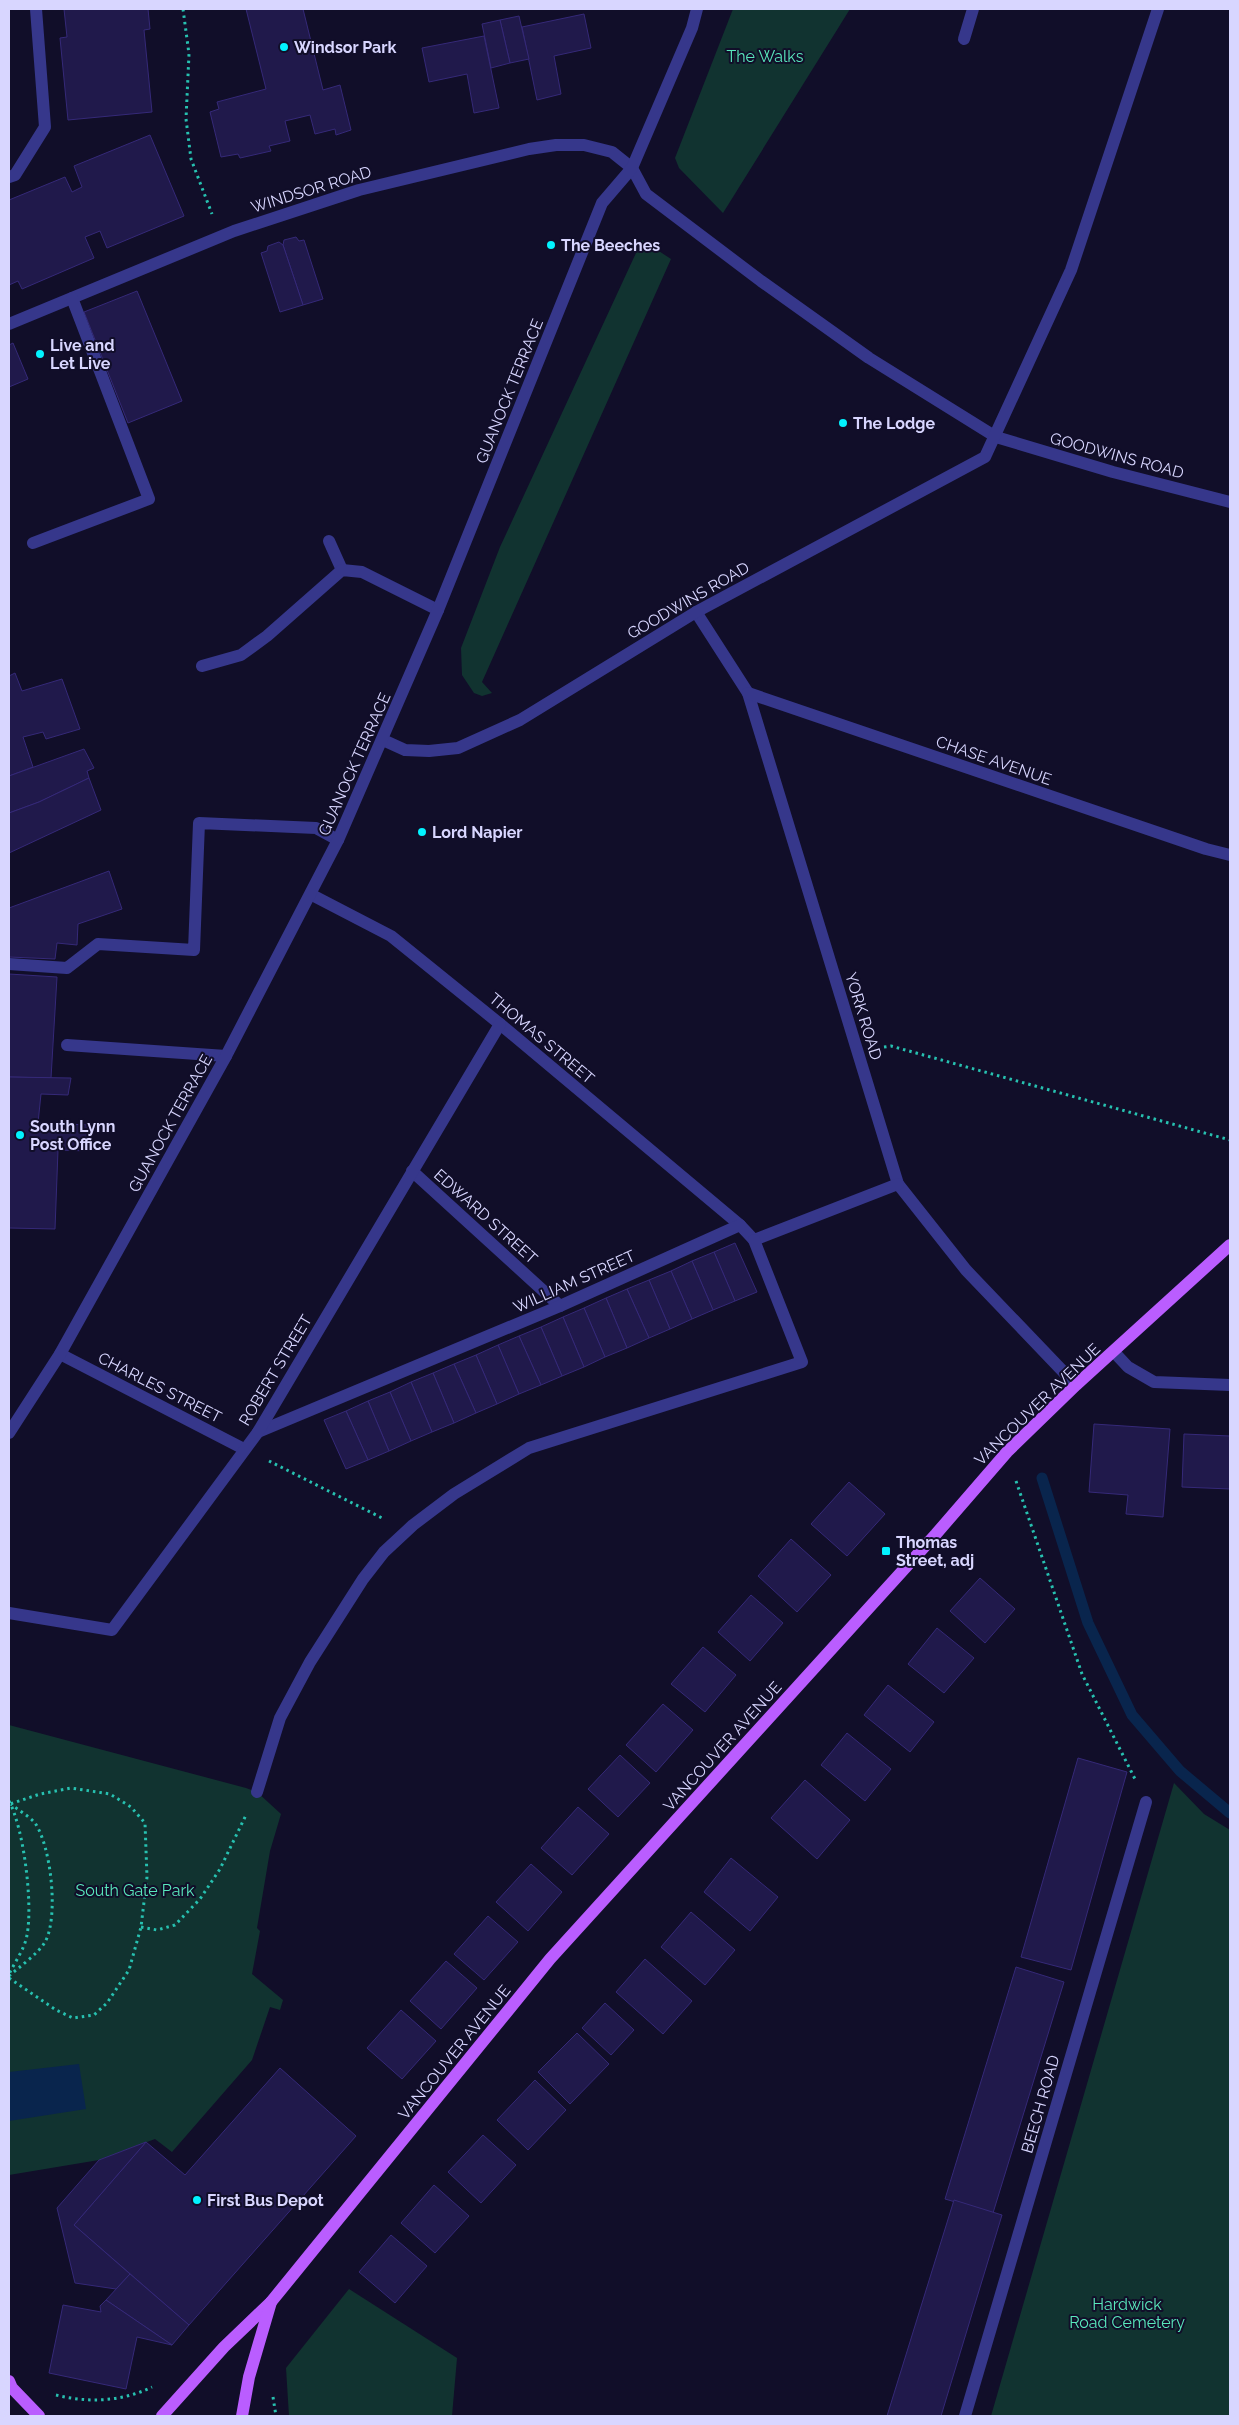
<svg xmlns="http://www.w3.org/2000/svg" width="1239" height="2425" viewBox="0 0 1239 2425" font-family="Raleway,sans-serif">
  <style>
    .green { fill: #113330 }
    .water { fill: #09254d }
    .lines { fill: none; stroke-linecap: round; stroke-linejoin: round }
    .stream { stroke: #09254d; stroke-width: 11 }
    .building { fill: #20194b; stroke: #352978 }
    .path { stroke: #27c1b0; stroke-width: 3; stroke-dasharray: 2.5 4; stroke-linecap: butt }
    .minor { stroke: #36378b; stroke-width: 12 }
    .major { stroke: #ba5dff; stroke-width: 12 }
    .poi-dot { fill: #02f3ff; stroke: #110e29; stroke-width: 2 }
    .labels { text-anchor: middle; stroke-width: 4; stroke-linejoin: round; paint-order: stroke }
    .poi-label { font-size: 16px; font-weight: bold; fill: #d8d6ff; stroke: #110e29; text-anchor: start }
    .park-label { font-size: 16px; fill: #59e8bc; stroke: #110e29 }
    .street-label { font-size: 16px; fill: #d8d6ff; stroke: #110e29 }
  </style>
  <rect width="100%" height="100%" fill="#110e29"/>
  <!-- green -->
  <g class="green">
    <polygon points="733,9 850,9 723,213 679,168 675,158"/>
    <polygon points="642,240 671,259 482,682 492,693 482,696 474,693 462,675 461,648 500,547"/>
    <polygon points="9,1725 246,1788 257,1792 281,1814 270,1851 257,1928 260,1931 252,1974 283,2000 280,2010 270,2007 252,2060 172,2152 155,2139 99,2160 9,2175"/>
    <polygon points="1174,1783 1204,1814 1230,1830 1230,2416 991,2416"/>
    <polygon points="349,2289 457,2358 452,2416 289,2416 286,2368"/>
  </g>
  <!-- water -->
  <polygon class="water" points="79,2064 86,2109 9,2121 9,2072"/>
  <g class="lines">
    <!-- stream -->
    <polyline class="stream" points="1042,1478 1088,1623 1132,1715 1180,1771 1230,1813"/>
  </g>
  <!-- building -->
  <g class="building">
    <polygon points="64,9 148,9 150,29 144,30 152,112 68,120 60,38 67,37"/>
    <polygon points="246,9 303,9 323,90 340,85 351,130 336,135 335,129 315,134 310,115 285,121 290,141 269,146 271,151 240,158 238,154 221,157 210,112 219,109 217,102 266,89"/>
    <polygon points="584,14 591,48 554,56 561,94 537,100 522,27"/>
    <polygon points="519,16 529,59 510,63 500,20"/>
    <polygon points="500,20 510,63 491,68 482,24"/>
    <polygon points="484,36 499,108 474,113 467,74 429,82 422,48"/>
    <polygon points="150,135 184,216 107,248 100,231 85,237 94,258 22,289 18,281 9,285 9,200 65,177 72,192 82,187 74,166"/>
    <polygon points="296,237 299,241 304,240 323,299 303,305 283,245 284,240"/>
    <polygon points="279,242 283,245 303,305 280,312 261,253 267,251 268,246"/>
    <polygon points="137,291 182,401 128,423 84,312"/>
    <polygon points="13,343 28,379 9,387 9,345"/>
    <polygon points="15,673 22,691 62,679 80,729 46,739 43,732 23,737 33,767 9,776 9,676"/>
    <polygon points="84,749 94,768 87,771 89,778 39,802 9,813 9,776"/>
    <polygon points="89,778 101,810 9,853 9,813 39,802"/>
    <polygon points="109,871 122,909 78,924 77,945 57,943 55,959 9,957 9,908"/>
    <polygon points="9,974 57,977 51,1078 9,1077"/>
    <polygon points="9,1077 71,1078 68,1095 41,1094 38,1123 92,1125 90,1151 58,1150 55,1229 9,1228"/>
    <polygon points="735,1243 757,1292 735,1301 714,1252"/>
    <polygon points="714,1252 735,1301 713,1310 692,1261"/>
    <polygon points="692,1261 713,1310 692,1319 671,1271"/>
    <polygon points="671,1271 692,1319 670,1329 649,1280"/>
    <polygon points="649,1280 670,1329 649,1338 627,1289"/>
    <polygon points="627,1289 649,1338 627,1348 606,1298"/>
    <polygon points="606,1298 627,1348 605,1357 584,1308"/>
    <polygon points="584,1308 605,1357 584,1367 563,1317"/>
    <polygon points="563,1317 584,1367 562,1376 541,1327"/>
    <polygon points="541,1327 562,1376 541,1385 519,1336"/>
    <polygon points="519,1336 541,1385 519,1394 498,1345"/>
    <polygon points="498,1345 519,1394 497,1404 476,1355"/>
    <polygon points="476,1355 497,1404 476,1413 454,1364"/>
    <polygon points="454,1364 476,1413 454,1423 433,1373"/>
    <polygon points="433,1373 454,1423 432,1432 411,1382"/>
    <polygon points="411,1382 432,1432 411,1441 390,1392"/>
    <polygon points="390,1392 411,1441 389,1451 368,1401"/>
    <polygon points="368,1401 389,1451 368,1460 346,1411"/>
    <polygon points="346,1411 368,1460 346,1469 324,1420"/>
    <polygon points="1094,1424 1170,1429 1163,1517 1126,1514 1128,1495 1089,1492"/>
    <polygon points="1184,1434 1230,1436 1230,1489 1182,1487"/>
    <polygon points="849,1482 885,1514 847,1556 811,1524"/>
    <polygon points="791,1539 831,1575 797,1612 758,1576"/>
    <polygon points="980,1578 1015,1609 985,1643 950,1611"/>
    <polygon points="751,1595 783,1623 750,1661 718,1632"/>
    <polygon points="937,1628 974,1658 944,1693 908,1664"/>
    <polygon points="703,1647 736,1675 705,1712 671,1684"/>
    <polygon points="888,1685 934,1722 910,1752 864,1715"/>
    <polygon points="663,1704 693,1730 656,1772 626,1745"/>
    <polygon points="847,1733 891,1769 865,1801 821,1765"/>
    <polygon points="620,1755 650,1783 618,1817 588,1789"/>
    <polygon points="1078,1758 1127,1772 1071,1970 1021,1957"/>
    <polygon points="805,1780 850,1820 817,1859 771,1818"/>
    <polygon points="578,1807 609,1834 572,1875 541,1848"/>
    <polygon points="731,1858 778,1897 750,1931 704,1892"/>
    <polygon points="531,1864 562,1892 528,1931 496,1902"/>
    <polygon points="691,1912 735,1950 705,1985 661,1947"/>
    <polygon points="488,1916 518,1942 484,1980 454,1954"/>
    <polygon points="645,1959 692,2001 663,2034 616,1992"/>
    <polygon points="446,1961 477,1988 441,2029 410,2001"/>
    <polygon points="1016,1967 1064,1982 993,2213 945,2199"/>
    <polygon points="605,2003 634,2030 611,2055 582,2028"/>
    <polygon points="401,2010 436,2041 402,2079 367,2048"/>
    <polygon points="577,2033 609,2064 570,2104 538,2072"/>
    <polygon points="280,2068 356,2136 189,2325 74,2225 146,2142 185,2175"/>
    <polygon points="535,2080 566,2110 528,2150 497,2120"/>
    <polygon points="483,2135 516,2165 481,2203 448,2172"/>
    <polygon points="146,2142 74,2225 130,2274 116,2289 75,2283 57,2208 99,2160"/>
    <polygon points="434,2185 469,2216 435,2253 401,2223"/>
    <polygon points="954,2200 1002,2215 941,2416 887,2416"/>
    <polygon points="391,2235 427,2266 395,2303 359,2272"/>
    <polygon points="130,2274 189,2325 172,2345 106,2300"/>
    <polygon points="106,2300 172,2345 137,2337 126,2389 49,2373 63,2305 101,2312 100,2306"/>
  </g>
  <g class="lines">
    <!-- path -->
    <g class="path">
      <polyline points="183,9 189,54 186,119 191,159 212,214"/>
      <polyline points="884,1047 891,1046 1230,1140"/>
      <polyline points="269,1461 382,1518"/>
      <polyline points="1016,1481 1082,1674 1135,1779"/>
      <path d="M9,1801C24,1829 33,1904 27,1935C25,1948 15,1962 9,1974"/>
      <polyline points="141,1927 157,1930 175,1925 200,1899 220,1869 246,1815"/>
      <path d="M9,1976C18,1968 39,1953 45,1942C59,1917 51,1846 35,1823C29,1816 18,1810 11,1804"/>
      <polyline points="9,1978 56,2010 73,2018 94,2015 107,2003 129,1970 141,1927 147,1877 145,1823 131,1807 110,1794 71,1788 40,1794 10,1804"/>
      <path d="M56,2395C88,2403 121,2402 152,2387"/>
      <polyline points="273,2397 276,2416"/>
    </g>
    <!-- minor -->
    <g class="minor">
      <polyline points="964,39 973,9"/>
      <polyline points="9,177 15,175 45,127 36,9"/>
      <polyline points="9,324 234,231 359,190 529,149 556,145 584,145 612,152 632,168 646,194 761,281 869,358 996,437 1113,472 1230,502"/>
      <polyline points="329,541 342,570"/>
      <polyline points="33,543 149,499 72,298"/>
      <polyline points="696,612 748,693 898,1184 966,1270 1076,1385"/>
      <polyline points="202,666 241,655 267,636 342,570 362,572 438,610"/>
      <polyline points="748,693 1206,849 1230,855"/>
      <polyline points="383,740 405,750 429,751 458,748 520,720 696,612 985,457 1071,270 1158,9"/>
      <polyline points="312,895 391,936 500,1024 740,1225"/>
      <polyline points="9,964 67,968 98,944 194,950 199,823 316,828 338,840"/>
      <polyline points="67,1045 226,1056"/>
      <polyline points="412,1171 560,1306"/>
      <polyline points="1114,1352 1128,1367 1154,1382 1230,1385"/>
      <polyline points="60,1354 244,1449"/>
      <polyline points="258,1432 560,1306 740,1225 754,1240 898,1184"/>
      <polyline points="9,1433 60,1354 226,1056 338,840 438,610 602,203 632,168 692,28 697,9"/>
      <polyline points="9,1613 112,1630 258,1432 500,1024"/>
      <polyline points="257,1792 280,1718 310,1662 363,1579 384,1552 413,1525 454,1494 529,1448 802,1362 754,1240"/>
      <polyline points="965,2416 1146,1802"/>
    </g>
    <!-- major -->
    <g class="major">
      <polyline points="9,2381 12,2388 39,2416"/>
      <polyline points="162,2416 224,2347 271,2302 550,1959 936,1534 1007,1452 1076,1385 1230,1245"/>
      <polyline points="242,2416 249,2377 271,2302"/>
    </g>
  </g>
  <!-- markers -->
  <g class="poi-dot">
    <circle cx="284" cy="47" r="5"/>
    <circle cx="551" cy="245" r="5"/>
    <circle cx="40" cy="354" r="5"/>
    <circle cx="843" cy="423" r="5"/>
    <circle cx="422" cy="832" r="5"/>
    <circle cx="20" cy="1135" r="5"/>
    <rect x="881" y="1546" width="10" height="10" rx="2.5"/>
    <circle cx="197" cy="2200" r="5"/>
  </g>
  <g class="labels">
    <!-- poi labels -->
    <g class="poi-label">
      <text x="294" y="53">Windsor Park</text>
      <text x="561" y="251">The Beeches</text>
      <text x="50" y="351">Live and<tspan x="50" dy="18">Let Live</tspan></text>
      <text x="853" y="429">The Lodge</text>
      <text x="432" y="838">Lord Napier</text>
      <text x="30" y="1132">South Lynn<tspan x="30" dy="18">Post Office</tspan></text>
      <text x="896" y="1548">Thomas<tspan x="896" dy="18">Street, adj</tspan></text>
      <text x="207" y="2206">First Bus Depot</text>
    </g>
    <!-- park labels -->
    <g class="park-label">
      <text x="765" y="62">The Walks</text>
      <text x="135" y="1896">South Gate Park</text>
      <text x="1127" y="2310">Hardwick<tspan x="1127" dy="18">Road Cemetery</tspan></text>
    </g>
    <!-- street labels -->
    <g class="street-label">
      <text transform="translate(311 189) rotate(-17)" y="6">WINDSOR ROAD</text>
      <text transform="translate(509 391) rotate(-68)" y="6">GUANOCK TERRACE</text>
      <text transform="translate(1117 455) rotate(15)" y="6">GOODWINS ROAD</text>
      <text transform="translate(688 600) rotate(-30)" y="6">GOODWINS ROAD</text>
      <text transform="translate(994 760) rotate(19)" y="6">CHASE AVENUE</text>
      <text transform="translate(354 764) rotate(-66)" y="6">GUANOCK TERRACE</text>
      <text transform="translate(864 1016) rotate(73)" y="6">YORK ROAD</text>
      <text transform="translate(542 1038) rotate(40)" y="6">THOMAS STREET</text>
      <text transform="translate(170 1123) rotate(-61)" y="6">GUANOCK TERRACE</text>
      <text transform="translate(486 1216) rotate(42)" y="6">EDWARD STREET</text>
      <text transform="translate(574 1281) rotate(-24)" y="6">WILLIAM STREET</text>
      <text transform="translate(275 1370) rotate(-59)" y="6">ROBERT STREET</text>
      <text transform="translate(160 1387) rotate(27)" y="6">CHARLES STREET</text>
      <text transform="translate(1037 1404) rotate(-44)" y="6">VANCOUVER AVENUE</text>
      <text transform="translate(722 1746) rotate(-48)" y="6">VANCOUVER AVENUE</text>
      <text transform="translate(454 2052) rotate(-51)" y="6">VANCOUVER AVENUE</text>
      <text transform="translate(1040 2104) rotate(-74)" y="6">BEECH ROAD</text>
    </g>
  </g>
  <!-- border -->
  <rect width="1239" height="2425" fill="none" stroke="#d8d6ff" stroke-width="20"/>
</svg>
